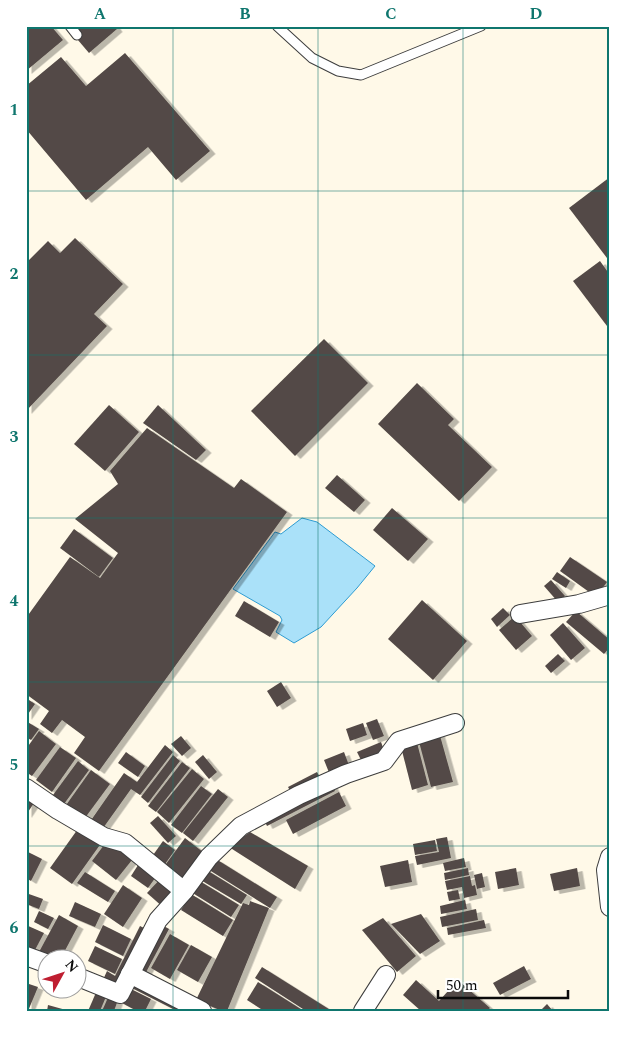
<svg xmlns="http://www.w3.org/2000/svg" width="636" height="1037" viewBox="0 0 636 1037" font-family="Spectral,serif">
  <style>
    .water { fill: #aae1f9; stroke: #2e9cd2 }
    .building { fill: #534a46; filter: url(#shadow) }
    .lines { fill: none; stroke-linecap: round; stroke-linejoin: round }
    .lane-casing { stroke: #3d3d3d; stroke-width: 11 }
    .street-casing { stroke: #3d3d3d; stroke-width: 20 }
    .lane { stroke: #fff; stroke-width: 9 }
    .street { stroke: #fff; stroke-width: 18 }
    .grid { fill: none; stroke: #0f766e; stroke-width: 1; stroke-opacity: 0.55 }
    .neatline { fill: none; stroke: #0f766e; stroke-width: 2 }
    .grid-label { font-size: 16px; text-anchor: middle; font-weight: bold; fill: #0f766e }
  </style>
  <defs>
    <filter id="shadow"><feDropShadow dx="5.5" dy="3" stdDeviation="0" flood-color="#0004"/></filter>
  </defs>
  <rect width="100%" height="100%" fill="#fff9e8"/>
  <!-- water -->
  <polygon class="water" points="302,518 317,522 375,566 357,588 321,627 294,643 276,632 282,620 280,616 233,589 275,532 281,534"/>
  <!-- building -->
  <g class="building">
    <polygon points="26,26 51,26 63,40 26,71"/>
    <polygon points="66,26 115,26 117,29 89,53"/>
    <polygon points="125,53 210,151 176,180 148,147 86,200 26,129 26,86 61,57 86,86"/>
    <polygon points="610,177 610,262 569,208"/>
    <polygon points="75,238 123,284 94,314 107,326 26,411 26,263 48,241 60,253"/>
    <polygon points="600,261 610,275 610,330 573,281"/>
    <polygon points="324,339 368,383 295,456 251,411"/>
    <polygon points="417,383 454,419 448,425 492,467 459,501 378,424"/>
    <polygon points="109,405 139,432 105,471 74,444"/>
    <polygon points="158,405 206,450 196,460 143,423"/>
    <polygon points="147,428 234,488 241,479 287,512 99,771 74,753 85,737 62,720 52,733 40,724 49,711 26,694 26,618 70,557 100,578 118,553 75,519 118,484 110,471"/>
    <polygon points="337,475 365,500 354,512 325,488"/>
    <polygon points="392,508 428,539 408,561 373,530"/>
    <polygon points="74,529 113,558 99,577 60,548"/>
    <polygon points="570,557 607,582 596,597 560,571"/>
    <polygon points="557,572 570,581 566,588 552,579"/>
    <polygon points="551,580 565,596 558,602 544,586"/>
    <polygon points="422,600 467,641 433,680 388,639"/>
    <polygon points="244,601 279,622 270,637 235,616"/>
    <polygon points="503,608 510,615 497,627 491,619"/>
    <polygon points="576,611 610,640 610,647 604,654 566,622"/>
    <polygon points="515,616 532,636 516,650 499,630"/>
    <polygon points="563,623 585,648 571,660 550,635"/>
    <polygon points="558,654 565,661 551,673 545,666"/>
    <polygon points="281,682 291,698 277,707 267,691"/>
    <polygon points="26,698 35,704 26,717"/>
    <polygon points="377,719 384,736 373,740 366,723"/>
    <polygon points="26,721 39,729 31,740 26,737"/>
    <polygon points="363,723 367,735 350,741 346,729"/>
    <polygon points="39,731 56,744 32,776 26,772 26,749"/>
    <polygon points="439,732 453,782 431,787 418,738"/>
    <polygon points="181,736 191,748 182,756 171,744"/>
    <polygon points="416,739 428,785 412,790 400,743"/>
    <polygon points="381,742 385,753 362,762 357,752"/>
    <polygon points="165,745 173,752 140,795 131,789 101,831 89,823 124,773 137,782"/>
    <polygon points="60,747 76,758 52,792 36,780"/>
    <polygon points="126,752 145,766 138,777 118,763"/>
    <polygon points="344,752 350,768 330,775 324,760"/>
    <polygon points="173,755 180,761 148,803 141,797"/>
    <polygon points="203,755 217,772 209,779 195,762"/>
    <polygon points="78,761 89,770 64,804 53,795"/>
    <polygon points="182,762 190,768 156,812 148,806"/>
    <polygon points="192,769 204,779 169,823 157,812"/>
    <polygon points="91,770 110,784 82,822 64,808"/>
    <polygon points="317,772 322,781 293,796 288,787"/>
    <polygon points="331,783 335,791 267,826 263,818"/>
    <polygon points="201,786 212,794 182,833 171,825"/>
    <polygon points="26,789 38,797 26,815"/>
    <polygon points="218,789 228,797 193,841 183,833"/>
    <polygon points="339,792 346,806 293,834 286,820"/>
    <polygon points="158,816 176,836 168,843 150,823"/>
    <polygon points="80,826 102,842 72,884 50,868"/>
    <polygon points="250,832 308,866 295,889 229,847"/>
    <polygon points="447,837 451,858 417,865 415,856 439,852 436,839"/>
    <polygon points="185,838 208,856 186,885 163,868"/>
    <polygon points="435,840 437,851 415,855 413,844"/>
    <polygon points="107,841 132,860 116,880 92,861"/>
    <polygon points="163,841 175,850 163,867 151,858"/>
    <polygon points="26,851 42,859 31,881 26,878"/>
    <polygon points="464,858 466,867 445,871 443,863"/>
    <polygon points="216,859 277,897 270,908 206,868"/>
    <polygon points="408,860 412,882 385,887 380,866"/>
    <polygon points="140,862 158,874 148,888 131,876"/>
    <polygon points="468,868 469,875 445,880 444,873"/>
    <polygon points="516,868 519,885 498,889 495,872"/>
    <polygon points="577,868 580,886 554,891 550,874"/>
    <polygon points="205,869 247,895 241,904 199,879"/>
    <polygon points="85,872 115,891 108,902 77,883"/>
    <polygon points="482,873 485,887 477,889 474,875"/>
    <polygon points="163,876 179,891 164,908 147,893"/>
    <polygon points="470,876 472,886 475,885 477,895 464,898 462,887 447,890 445,881"/>
    <polygon points="198,880 239,905 231,917 191,892"/>
    <polygon points="123,885 142,898 123,927 104,914"/>
    <polygon points="458,890 460,899 449,901 447,892"/>
    <polygon points="26,893 43,899 39,909 26,904"/>
    <polygon points="191,894 233,920 223,936 181,910"/>
    <polygon points="465,900 467,909 441,914 440,906"/>
    <polygon points="250,901 269,908 227,1011 222,1011 196,1000 243,903 249,905"/>
    <polygon points="75,902 101,914 95,927 69,916"/>
    <polygon points="476,909 478,920 442,927 440,917"/>
    <polygon points="39,911 54,918 48,929 34,922"/>
    <polygon points="421,914 440,941 420,954 391,924"/>
    <polygon points="59,915 78,926 60,960 53,960 39,952"/>
    <polygon points="383,918 416,956 397,972 362,930"/>
    <polygon points="484,920 486,928 448,935 447,928"/>
    <polygon points="160,924 169,929 144,976 135,971"/>
    <polygon points="26,925 44,933 35,950 26,946"/>
    <polygon points="103,925 131,939 123,956 95,942"/>
    <polygon points="140,926 150,931 120,991 102,982 107,971 115,976"/>
    <polygon points="170,934 189,945 170,979 151,968"/>
    <polygon points="191,945 212,957 198,982 177,970"/>
    <polygon points="95,946 122,959 115,974 88,961"/>
    <polygon points="524,966 531,979 500,995 493,983"/>
    <polygon points="262,967 332,1011 306,1011 255,978"/>
    <polygon points="132,978 193,1011 177,1011 128,986"/>
    <polygon points="416,980 439,1001 458,980 490,1008 487,1011 421,1011 403,995"/>
    <polygon points="258,982 304,1011 264,1011 247,1000"/>
    <polygon points="26,983 38,987 28,1011 26,1010"/>
    <polygon points="127,987 151,999 145,1011 137,1011 120,1002"/>
    <polygon points="98,988 108,992 100,1011 88,1011"/>
    <polygon points="110,993 119,997 114,1011 102,1011"/>
    <polygon points="547,1004 553,1011 540,1011"/>
    <polygon points="48,1005 66,1010 66,1011 47,1011"/>
  </g>
  <g class="lines">
    <defs>
      <g id="lane">
        <polyline points="70,26 77,35"/>
        <polyline points="277,26 312,58 338,71 361,75 481,26"/>
      </g>
      <g id="street">
        <polyline points="520,614 579,604 610,595"/>
        <polyline points="26,788 58,810 104,837 125,843 184,891 158,920 120,994 78,977"/>
        <polyline points="610,857 606,870 610,907"/>
        <polyline points="184,891 209,857 241,826 299,795 346,774 384,761 399,741 455,723"/>
        <polyline points="26,956 48,964"/>
        <polyline points="130,974 202,1011"/>
        <polyline points="363,1011 386,975"/>
      </g>
    </defs>
    <!-- lane casing -->
    <use href="#lane" class="lane-casing"/>
    <!-- street casing -->
    <use href="#street" class="street-casing"/>
    <!-- lane -->
    <use href="#lane" class="lane"/>
    <!-- street -->
    <use href="#street" class="street"/>
  </g>
  <!-- grid -->
  <path class="grid" d="M173,26V1011M318,26V1011M463,26V1011M26,191H610M26,355H610M26,518H610M26,682H610M26,846H610"/>
  <!-- border -->
  <rect width="636" height="1037" fill="none" stroke="#ffffff" stroke-width="55"/>
  <!-- north arrow -->
  <g transform="translate(62 974) rotate(50)"><circle r="24" fill="#ffffff" stroke="#9d9d9d"/>
  <path d="M0-4L9 19L0 12L-9 19Z" fill="#bf1e31"/>
  <text y="-8" font-size="14" font-weight="bold" text-anchor="middle" fill="#0a0a0a">N</text>
  </g>
  <!-- scale -->
  <path d="M438 990v8h130v-8" fill="none" stroke="#0a0a0a" stroke-width="2.5"/>
  <text x="446" y="990" font-size="15" fill="#0a0a0a" stroke="#ffffff" stroke-width="4" paint-order="stroke">50 m</text>
  <rect x="28" y="28" width="580" height="982" class="neatline"/>
  <g class="grid-label">
    <text x="100" y="19">A</text>
    <text x="245" y="19">B</text>
    <text x="391" y="19">C</text>
    <text x="536" y="19">D</text>
    <text x="14" y="115">1</text>
    <text x="14" y="279">2</text>
    <text x="14" y="442">3</text>
    <text x="14" y="606">4</text>
    <text x="14" y="770">5</text>
    <text x="14" y="933">6</text>
  </g>
</svg>
